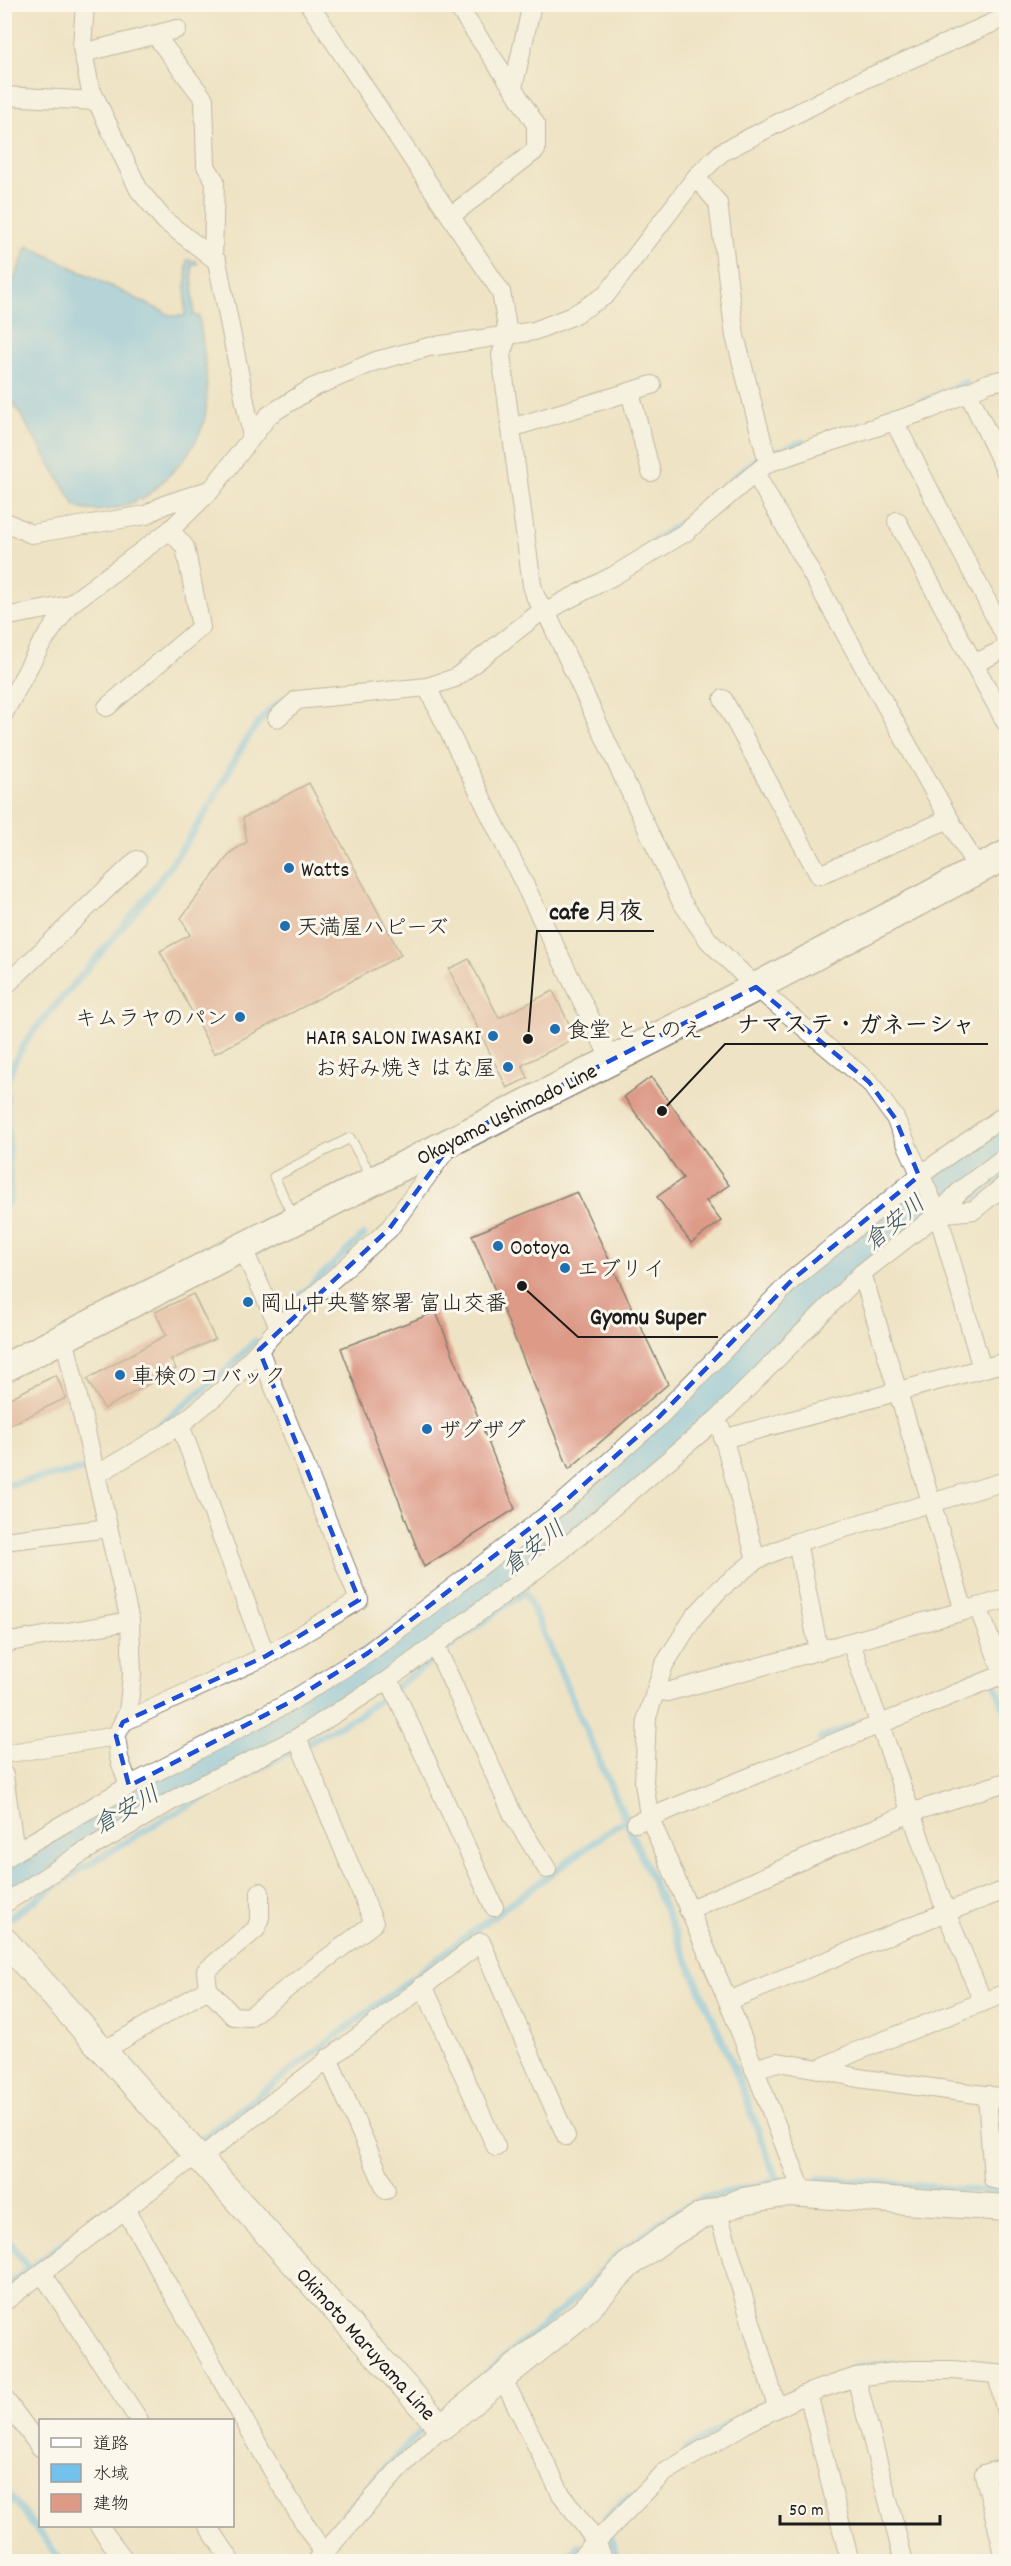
<svg xmlns="http://www.w3.org/2000/svg" width="1011" height="2566" viewBox="0 0 1011 2566" font-family="Dekko,'Klee One',sans-serif">
  <style>
    .water { fill: #72c2ed; stroke: #476f84; stroke-width: 1.5 }
    .lines { fill: none; stroke-linecap: round; stroke-linejoin: round }
    .stream { stroke: #72c2ed; stroke-width: 7 }
    .river { stroke: #72c2ed; stroke-width: 39 }
    .building { fill: #dd9a87 }
    .service-casing { stroke: #868070; stroke-width: 11 }
    .minor-casing { stroke: #868070; stroke-width: 20 }
    .secondary-casing { stroke: #868070; stroke-width: 28 }
    .primary-casing { stroke: #868070; stroke-width: 31 }
    .service { stroke: #fff; stroke-width: 9 }
    .minor { stroke: #fff; stroke-width: 18 }
    .secondary { stroke: #fff; stroke-width: 26 }
    .primary { stroke: #fff; stroke-width: 28 }
    .marked { fill: none; stroke: #1d4ed8; stroke-width: 4.5; stroke-dasharray: 12 8; stroke-linejoin: round }
    .poi-dot { fill: #1f6fb2; stroke: #fbf7ec; stroke-width: 2 }
    .labels { text-anchor: middle; stroke-width: 6; stroke-linejoin: round; paint-order: stroke }
    .poi-label { font-size: 22px; fill: #1c1c1c; stroke: #fbf7ec; text-anchor: start }
    .street-label { font-size: 22px; fill: #1c1c1c; stroke: #fbf7ec }
    .water-label { font-size: 24px; font-style: italic; fill: #3a5665; stroke: #fbf7ec }
    .leader { fill: none; stroke: #1c1c1c; stroke-width: 2 }
    .callout-dot { fill: #1c1c1c; stroke: #fbf7ec; stroke-width: 2 }
    .callout-label { font-size: 24px; text-anchor: middle; font-weight: bold; fill: #1c1c1c; stroke: #fbf7ec; stroke-width: 6; stroke-linejoin: round; paint-order: stroke }
  </style>
  <rect width="100%" height="100%" fill="#fbf7ec"/>
  <filter id="ink" filterUnits="userSpaceOnUse"><feTurbulence type="fractalNoise" baseFrequency=".0167" numOctaves="2"/><feDisplacementMap in="SourceGraphic" scale="12" xChannelSelector="R" yChannelSelector="G"/><feConvolveMatrix kernelMatrix="1 2 1 2 8 2 1 2 1" color-interpolation-filters="sRGB"/></filter>
  <filter id="wash" filterUnits="userSpaceOnUse"><feTurbulence type="fractalNoise" baseFrequency=".008" numOctaves="4" result="noise"/><feDisplacementMap in="SourceGraphic" scale="24" xChannelSelector="R" yChannelSelector="G"/><feGaussianBlur stdDeviation="1.35" result="paint"/><feColorMatrix in="noise" values="0 0 0 0 0 0 0 0 0 0 0 0 0 0 0 0 0 1.4 0 .05"/><feComposite in="paint" operator="in"/></filter>
  <g filter="url(#wash)">
    <rect width="100%" height="100%" fill="#efe3c5"/>
    <!-- water -->
    <path class="water" d="M28,246L172,316H185L187,260L197,261V264L192,265L194,316H199C203,345 213,403 201,430C189,459 165,480 142,500L139,498C122,510 95,514 76,507L5,389V301Z"/>
    <g class="lines">
      <!-- stream -->
      <g class="stream">
        <polyline points="902,410 966,383"/>
        <polyline points="654,541 687,519 755,460 803,442"/>
        <polyline points="956,1172 963,1181"/>
        <polyline points="969,1190 974,1196 1006,1171"/>
        <path d="M4,1208L10,1199L6,1086C11,1065 20,1050 32,1033C98,955 169,880 218,791C234,761 259,707 292,696"/>
        <polyline points="282,1313 364,1235"/>
        <polyline points="148,1434 226,1371 255,1341"/>
        <polyline points="4,1485 93,1468"/>
        <polyline points="820,1739 987,1670 991,1672 1006,1713"/>
        <polyline points="5,1921 73,1874 162,1820 359,1715 525,1591 734,2067 777,2181"/>
        <polyline points="200,2140 484,1923 627,1818"/>
        <polyline points="819,2178 1006,2193"/>
        <polyline points="4,2234 29,2269"/>
        <polyline points="4,2288 182,2153"/>
        <polyline points="847,2371 857,2367 896,2363"/>
        <polyline points="470,2387 582,2292 614,2258 662,2220 700,2199 780,2180"/>
        <polyline points="743,2415 773,2400"/>
        <polyline points="684,2451 731,2422"/>
        <polyline points="4,2488 62,2562"/>
        <polyline points="4,2508 13,2499"/>
        <polyline points="606,2517 629,2496"/>
        <polyline points="610,2534 619,2562"/>
        <polyline points="303,2562 383,2470 425,2427"/>
        <polyline points="563,2562 579,2545"/>
      </g>
      <!-- river -->
      <polyline class="river" points="4,1881 152,1793 295,1718 411,1639 563,1526 813,1290 939,1183 1006,1138"/>
    </g>
    <g id="blocks">
      <!-- building -->
      <g class="building">
        <polygon points="309,783 401,955 214,1054 160,951 190,935 181,918 231,852 247,842 243,818"/>
        <polygon points="469,959 499,1018 553,991 576,1038 522,1065 528,1078 507,1088 449,969"/>
        <polygon points="651,1077 729,1185 706,1201 721,1221 691,1243 657,1197 683,1178 624,1097"/>
        <polygon points="577,1192 668,1384 569,1469 472,1235"/>
        <polygon points="193,1294 215,1339 171,1360 176,1369 104,1409 87,1379 166,1335 155,1312"/>
        <polygon points="436,1312 515,1509 424,1567 341,1348"/>
        <polygon points="56,1375 66,1398 4,1428 4,1401"/>
      </g>
    </g>
  </g>
  <g filter="url(#ink)">
    <use href="#blocks" fill-opacity="0" stroke="#868070" stroke-width="1.5"/>
    <g class="lines">
      <defs>
        <polyline id="service" points="294,1218 274,1177 350,1138 372,1177"/>
        <g id="minor">
          <polyline points="85,4 82,47 90,87 139,190 165,221 217,261 252,437"/>
          <polyline points="309,4 501,292 508,334 501,355 532,585 536,598 547,614 681,901 709,941 756,987 869,1082 895,1118 938,1214 982,1369"/>
          <polyline points="456,4 513,88"/>
          <polyline points="156,36 204,99 206,166 215,181 213,258"/>
          <polyline points="83,53 177,29"/>
          <polyline points="4,96 96,101"/>
          <polyline points="696,177 718,203 735,336 768,463"/>
          <polyline points="452,215 536,150 536,125 513,88 532,4"/>
          <polyline points="630,392 651,472"/>
          <polyline points="968,392 1006,472"/>
          <polyline points="894,421 1006,638"/>
          <polyline points="511,428 652,385"/>
          <polyline points="759,470 768,463 800,452 931,409 988,383 1006,379"/>
          <polyline points="4,521 31,534 146,515 164,505 206,491"/>
          <polyline points="897,521 974,664"/>
          <polyline points="547,614 559,604 613,576 686,532 755,473 978,870"/>
          <polyline points="4,617 69,605"/>
          <polyline points="1006,648 974,664 1006,723"/>
          <polyline points="427,687 611,1060"/>
          <polyline points="723,699 819,875 949,819"/>
          <polyline points="107,707 201,627 185,547 170,530"/>
          <polyline points="4,713 40,646 69,605 170,530 211,490 269,415 312,388 376,361 429,347 534,331 572,316 606,295 696,177 722,152 854,84 1006,17"/>
          <polyline points="277,718 297,700 427,687 455,678 543,610"/>
          <polyline points="4,987 137,860"/>
          <polyline points="938,1214 974,1210 1006,1184"/>
          <polyline points="242,1247 279,1327"/>
          <polyline points="862,1273 964,1611 978,1607 1006,1681"/>
          <polyline points="180,1425 266,1656"/>
          <polyline points="721,1428 756,1560"/>
          <polyline points="723,1439 1006,1362"/>
          <polyline points="96,1475 180,1425 225,1388 279,1327 389,1229 449,1146"/>
          <polyline points="537,1522 561,1551"/>
          <polyline points="4,1541 108,1528"/>
          <polyline points="797,1542 819,1651"/>
          <polyline points="978,1607 1006,1599"/>
          <polyline points="4,1643 130,1621"/>
          <polyline points="851,1643 946,1912 983,2002"/>
          <polyline points="435,1645 514,1817 547,1869"/>
          <polyline points="389,1679 494,1907"/>
          <polyline points="656,1690 667,1692 964,1611"/>
          <polyline points="123,1722 266,1656 359,1600 259,1350"/>
          <polyline points="116,1736 119,1758 129,1786"/>
          <polyline points="4,1754 116,1736 128,1712 132,1675 130,1621 64,1337"/>
          <polyline points="4,1775 15,1852 6,1858"/>
          <polyline points="636,1823 1004,1674"/>
          <polyline points="15,1852 129,1786 288,1703 368,1653 564,1502 656,1420 792,1280 919,1176 1006,1114"/>
          <polyline points="4,1904 80,1854 187,1792 297,1738 389,1679 435,1645 561,1551 718,1418 862,1273 938,1214 961,1190 1006,1156"/>
          <polyline points="688,1910 910,1813 1006,1782"/>
          <polyline points="423,1985 496,2147"/>
          <polyline points="208,1989 206,1971 256,1929 260,1917 260,1892"/>
          <polyline points="728,2001 946,1912 1006,1890"/>
          <polyline points="103,2051 208,1989 233,2016 249,2017 374,1923 297,1738"/>
          <polyline points="328,2058 386,2190"/>
          <polyline points="754,2069 778,2062 819,2069 855,2052 1006,1993"/>
          <polyline points="819,2069 858,2078 1006,2098"/>
          <polyline points="987,2095 993,2179 1006,2181"/>
          <polyline points="199,2159 481,1942 566,2136"/>
          <polyline points="803,2193 728,2001 649,1816 644,1782 647,1717 664,1665 694,1617 720,1589 756,1560 797,1542 1006,1481"/>
          <polyline points="125,2209 279,2482 323,2553"/>
          <polyline points="717,2210 777,2407"/>
          <polyline points="42,2273 139,2420"/>
          <polyline points="4,2302 196,2155"/>
          <polyline points="997,2374 1006,2413"/>
          <polyline points="502,2377 561,2494 595,2540 605,2562"/>
          <polyline points="856,2377 904,2562"/>
          <polyline points="808,2393 850,2562"/>
          <polyline points="4,2398 40,2447"/>
          <polyline points="99,2526 126,2562"/>
          <polyline points="208,2526 232,2562"/>
          <polyline points="316,2562 399,2469 441,2427"/>
          <polyline points="576,2562 664,2473 745,2424 808,2393 856,2377 910,2370 953,2370 1006,2375"/>
          <polyline points="1006,2562 984,2474 1006,2468"/>
        </g>
        <polyline id="secondary" points="4,1940 441,2427 584,2312 628,2265 666,2237 699,2217 743,2201 789,2193 1006,2208"/>
        <polyline id="primary" points="4,1368 756,987 1006,855"/>
      </defs>
      <!-- service casing -->
      <use href="#service" class="service-casing"/>
      <!-- minor casing -->
      <use href="#minor" class="minor-casing"/>
      <!-- secondary casing -->
      <use href="#secondary" class="secondary-casing"/>
      <!-- primary casing -->
      <use href="#primary" class="primary-casing"/>
      <!-- service -->
      <use href="#service" class="service"/>
      <!-- minor -->
      <use href="#minor" class="minor"/>
      <!-- secondary -->
      <use href="#secondary" class="secondary"/>
      <!-- primary -->
      <use href="#primary" class="primary"/>
    </g>
  </g>
  <!-- marked area -->
  <path d="M0 0H1011V2566H0ZM756,987L869,1082L895,1118L919,1176L792,1280L656,1420L564,1502L368,1653L288,1703L129,1786L116,1736L123,1722L266,1656L359,1600L259,1350L389,1229L455,1139Z" fill="#efe3c5" fill-opacity=".55" fill-rule="evenodd"/>
  <path class="marked" d="M756,987L869,1082L895,1118L919,1176L792,1280L656,1420L564,1502L368,1653L288,1703L129,1786L116,1736L123,1722L266,1656L359,1600L259,1350L389,1229L455,1139Z"/>
  <!-- markers -->
  <g class="poi-dot">
    <circle cx="289" cy="868" r="6"/>
    <circle cx="285" cy="926" r="6"/>
    <circle cx="240" cy="1017" r="6"/>
    <circle cx="555" cy="1029" r="6"/>
    <circle cx="493" cy="1036" r="6"/>
    <circle cx="508" cy="1067" r="6"/>
    <circle cx="498" cy="1246" r="6"/>
    <circle cx="565" cy="1268" r="6"/>
    <circle cx="248" cy="1302" r="6"/>
    <circle cx="120" cy="1375" r="6"/>
    <circle cx="427" cy="1429" r="6"/>
  </g>
  <g class="labels">
    <!-- poi labels -->
    <g class="poi-label">
      <text x="301" y="876">Watts</text>
      <text x="297" y="934">天満屋ハピーズ</text>
      <text x="228" y="1025" text-anchor="end">キムラヤのパン</text>
      <text x="567" y="1037">食堂 ととのえ</text>
      <text x="481" y="1044" text-anchor="end">HAIR SALON IWASAKI</text>
      <text x="496" y="1075" text-anchor="end">お好み焼き はな屋</text>
      <text x="510" y="1254">Ootoya</text>
      <text x="577" y="1276">エブリイ</text>
      <text x="260" y="1310">岡山中央警察署 富山交番</text>
      <text x="132" y="1383">車検のコバック</text>
      <text x="439" y="1437">ザグザグ</text>
    </g>
    <!-- street labels -->
    <g class="street-label">
      <text transform="translate(506 1113) rotate(-27)" y="8">Okayama Ushimado Line</text>
      <text transform="translate(367 2343) rotate(48)" y="8">Okimoto Maruyama Line</text>
    </g>
    <!-- water labels -->
    <g class="water-label">
      <text transform="translate(894 1222) rotate(-40)" y="8">倉安川</text>
      <text transform="translate(533 1547) rotate(-38)" y="8">倉安川</text>
      <text transform="translate(126 1809) rotate(-30)" y="8">倉安川</text>
    </g>
  </g>
  <!-- callouts -->
  <path class="leader" d="M528 1039L537 931H654M662 1111L725 1044H988M522 1286L578 1337H718"/>
  <g class="callout-dot">
    <circle cx="528" cy="1039" r="6"/>
    <circle cx="662" cy="1111" r="6"/>
    <circle cx="522" cy="1286" r="6"/>
  </g>
  <g class="callout-label">
    <text x="596" y="919">cafe 月夜</text>
    <text x="856" y="1032">ナマステ・ガネーシャ</text>
    <text x="648" y="1324">Gyomu Super</text>
  </g>
  <!-- margin -->
  <rect width="1011" height="2566" fill="none" stroke="#fbf7ec" stroke-width="24"/>
  <!-- legend -->
  <rect x="39" y="2419" width="195" height="108" fill="#fbf7ec" stroke="#a29f99" stroke-width="1.5"/>
  <rect x="51" y="2438" width="30" height="9" fill="#ffffff" stroke="#a29f99" stroke-width="1.5"/>
  <text x="93" y="2449" font-size="18" fill="#1c1c1c">道路</text>
  <rect x="51" y="2464" width="30" height="18" fill="#72c2ed" stroke="#a29f99" stroke-width="1.5"/>
  <text x="93" y="2479" font-size="18" fill="#1c1c1c">水域</text>
  <rect x="51" y="2494" width="30" height="18" fill="#dd9a87" stroke="#a29f99" stroke-width="1.5"/>
  <text x="93" y="2509" font-size="18" fill="#1c1c1c">建物</text>
  <!-- scale -->
  <path d="M780 2515v9h160v-9" fill="none" stroke="#1c1c1c" stroke-width="3"/>
  <text x="789" y="2515" font-size="18" fill="#1c1c1c" stroke="#fbf7ec" stroke-width="4.5" paint-order="stroke">50 m</text>
</svg>
